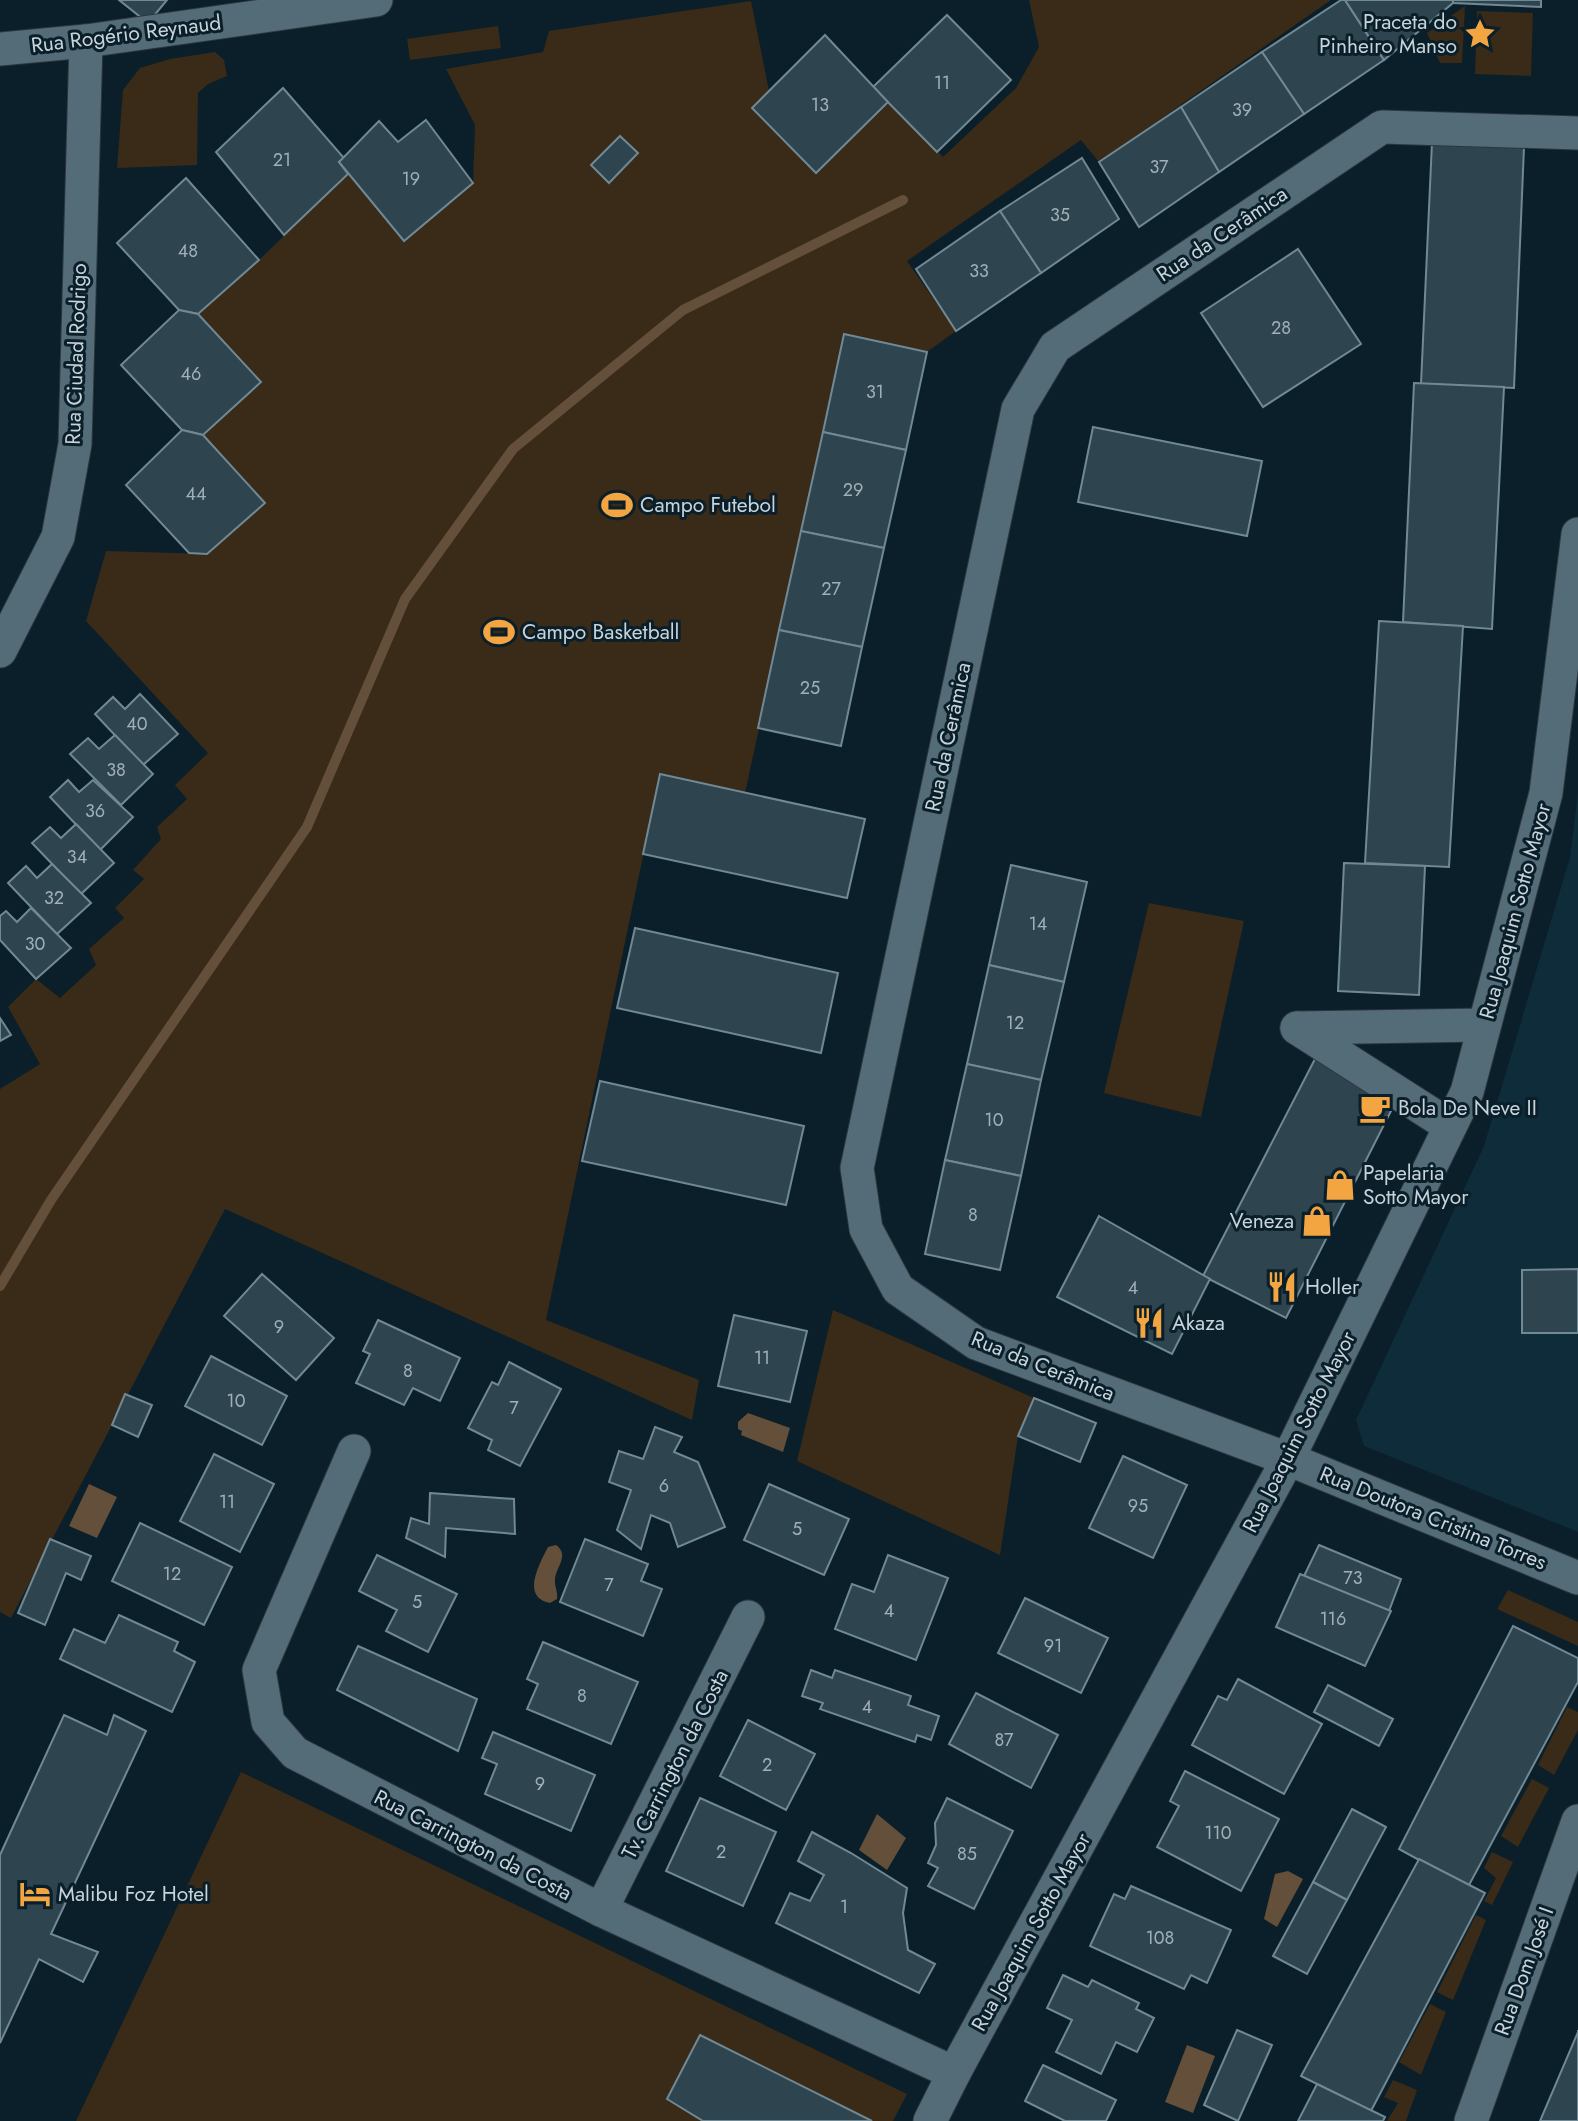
<svg xmlns="http://www.w3.org/2000/svg" width="1578" height="2121" viewBox="0 0 1578 2121" font-family="Jost,sans-serif">
  <style>
    .built { fill: #0e2c39 }
    .green { fill: #3a2a18 }
    .water { fill: #64503a }
    .lines { fill: none; stroke-linecap: round; stroke-linejoin: round }
    .stream { stroke: #64503a; stroke-width: 10 }
    .building { fill: #2e4550; stroke: #708995; stroke-width: 2 }
    .street-casing { stroke: #2c363e; stroke-width: 35 }
    .street { stroke: #546c78; stroke-width: 33 }
    .labels { text-anchor: middle; stroke-width: 6; stroke-linejoin: round; paint-order: stroke }
    .number-label { font-size: 18px; fill: #a1b0b8 }
    .poi-label { font-size: 21px; fill: #c7d4db; stroke: #0a1f29; text-anchor: start }
    .street-label { font-size: 21px; fill: #c7d4db; stroke: #0a1f29 }
  </style>
  <rect width="100%" height="100%" fill="#0a1f29"/>
  <!-- built -->
  <polygon class="built" points="1578,792 1578,1532 1364,1446 1356,1420 1484,1146 1570,857"/>
  <!-- green -->
  <g class="green">
    <polygon points="1029,0 1331,0 1099,162 1081,140 907,261 956,331 927,352 844,334 745,793 660,775 546,1320 699,1380 692,1420 225,1209 11,1618 0,1612 0,1089 40,1064 8,1007 36,979 60,998 96,965 89,949 124,918 115,908 144,879 133,870 161,839 157,827 187,799 175,785 208,753 86,621 106,551 207,554 265,503 203,435 261,382 198,314 259,260 348,174 404,241 473,183 475,125 446,69 543,52 549,31 751,1 769,91 752,108 816,173 888,102 943,157 1016,88 1039,47"/>
    <polygon points="1465,6 1462,63 1440,63 1427,33"/>
    <polygon points="1477,11 1533,13 1531,76 1475,74"/>
    <polygon points="498,26 501,48 410,60 407,39"/>
    <polygon points="215,52 224,60 227,76 208,84 198,93 197,165 117,168 123,90 140,68 170,59"/>
    <polygon points="1149,903 1244,921 1201,1117 1104,1093"/>
    <polygon points="833,1310 1034,1398 1018,1436 1000,1555 797,1461"/>
    <polygon points="1508,1590 1578,1622 1578,1646 1497,1609"/>
    <polygon points="1567,1707 1578,1712 1578,1730 1554,1775 1538,1765"/>
    <polygon points="241,1772 907,2094 893,2121 76,2121"/>
    <polygon points="1532,1779 1549,1788 1518,1847 1501,1836"/>
    <polygon points="1492,1852 1513,1862 1492,1905 1484,1901 1496,1878 1484,1868"/>
    <polygon points="1476,1915 1486,1920 1453,2000 1437,1992"/>
    <polygon points="1430,2004 1446,2012 1421,2075 1399,2062"/>
    <polygon points="1393,2080 1417,2090 1406,2121 1387,2121 1398,2103 1384,2097"/>
  </g>
  <!-- water -->
  <g class="water">
    <polygon points="748,1413 790,1428 783,1452 741,1435 742,1431 738,1429 738,1422"/>
    <polygon points="89,1484 117,1497 97,1538 69,1526"/>
    <path d="M556,1545C571,1556 554,1568 555,1582C555,1588 558,1592 557,1599L550,1603C521,1597 539,1565 548,1547Z"/>
    <polygon points="877,1814 906,1838 887,1870 859,1850"/>
    <polygon points="1288,1871 1303,1879 1277,1927 1264,1919 1275,1874"/>
    <polygon points="1187,2045 1215,2056 1193,2113 1165,2102"/>
  </g>
  <g class="lines">
    <!-- stream -->
    <polyline class="stream" points="0,1286 51,1200 307,827 405,599 513,449 683,310 903,200"/>
  </g>
  <!-- building -->
  <g class="building">
    <polygon points="119,0 167,0 148,23"/>
    <polygon points="1341,0 1345,0 1384,60 1304,114 1262,52"/>
    <polygon points="1345,0 1453,0 1453,3 1384,60"/>
    <polygon points="1453,0 1541,0 1541,7 1453,3"/>
    <polygon points="947,15 1011,80 937,152 873,87"/>
    <polygon points="825,35 888,102 816,173 752,108"/>
    <polygon points="1262,52 1304,114 1219,172 1181,107"/>
    <polygon points="283,88 344,158 339,162 348,174 284,235 216,152"/>
    <polygon points="1181,107 1219,172 1139,227 1099,162"/>
    <polygon points="426,120 473,183 404,241 339,162 379,121 398,142"/>
    <polygon points="620,136 638,153 609,183 591,165"/>
    <polygon points="1432,142 1524,147 1514,388 1421,384"/>
    <polygon points="1082,158 1119,219 1041,273 1000,211"/>
    <polygon points="186,178 259,260 198,314 179,310 117,243"/>
    <polygon points="1000,211 1041,273 956,331 916,269"/>
    <polygon points="1298,249 1361,344 1263,407 1201,313"/>
    <polygon points="179,310 198,314 261,382 203,435 182,430 121,365"/>
    <polygon points="844,334 927,352 906,450 823,432"/>
    <polygon points="1414,383 1504,387 1492,629 1403,622"/>
    <polygon points="1093,427 1262,461 1247,536 1078,502"/>
    <polygon points="182,430 203,435 265,503 207,554 189,553 126,485"/>
    <polygon points="823,432 906,450 884,548 801,531"/>
    <polygon points="801,531 884,548 862,647 779,630"/>
    <polygon points="1379,621 1463,626 1449,867 1365,863"/>
    <polygon points="779,630 862,647 841,746 758,728"/>
    <polygon points="140,694 178,734 143,765 95,714 113,697 125,709"/>
    <polygon points="115,735 153,774 121,805 70,754 88,738 99,749"/>
    <polygon points="660,774 865,819 847,898 643,854"/>
    <polygon points="68,780 79,792 93,780 133,817 100,850 50,797"/>
    <polygon points="76,824 114,863 81,894 32,843 50,827 61,838"/>
    <polygon points="1344,863 1425,866 1419,995 1338,991"/>
    <polygon points="52,864 91,903 57,934 8,883 26,866 37,878"/>
    <polygon points="1011,865 1087,882 1064,982 989,965"/>
    <polygon points="31,908 71,948 36,979 0,940 0,916 6,911 17,922"/>
    <polygon points="635,928 838,973 821,1053 617,1008"/>
    <polygon points="989,965 1064,982 1041,1080 967,1064"/>
    <polygon points="0,1018 11,1035 0,1041"/>
    <polygon points="1316,1057 1394,1105 1286,1318 1203,1276"/>
    <polygon points="967,1064 1041,1080 1021,1176 945,1160"/>
    <polygon points="600,1081 804,1126 786,1205 582,1161"/>
    <polygon points="945,1160 1021,1176 1000,1270 925,1254"/>
    <polygon points="1099,1216 1210,1279 1172,1354 1057,1297"/>
    <polygon points="1578,1269 1578,1333 1522,1333 1522,1270"/>
    <polygon points="262,1274 334,1338 296,1380 224,1316"/>
    <polygon points="734,1315 807,1331 790,1402 718,1386"/>
    <polygon points="378,1320 460,1358 440,1401 413,1388 404,1405 356,1383 370,1354 363,1351"/>
    <polygon points="211,1356 287,1396 262,1445 185,1406"/>
    <polygon points="509,1362 561,1389 520,1466 488,1450 492,1440 468,1428 492,1382 498,1385"/>
    <polygon points="125,1394 152,1405 138,1437 112,1425"/>
    <polygon points="1034,1398 1096,1423 1080,1462 1018,1436"/>
    <polygon points="655,1427 682,1437 674,1452 698,1462 725,1527 678,1547 670,1523 651,1515 641,1549 617,1530 631,1490 609,1482 619,1451 643,1459"/>
    <polygon points="214,1454 274,1484 240,1552 180,1521"/>
    <polygon points="1123,1456 1187,1485 1153,1558 1089,1528"/>
    <polygon points="769,1484 849,1519 824,1575 744,1540"/>
    <polygon points="430,1493 514,1499 515,1534 446,1528 445,1557 406,1538 411,1518 429,1524"/>
    <polygon points="140,1523 232,1567 204,1625 112,1581"/>
    <polygon points="50,1539 91,1556 81,1580 66,1573 45,1625 18,1613"/>
    <polygon points="585,1539 648,1564 641,1581 662,1589 643,1636 560,1602"/>
    <polygon points="1319,1545 1401,1579 1389,1611 1304,1576"/>
    <polygon points="377,1555 457,1594 428,1652 386,1631 397,1610 359,1591"/>
    <polygon points="888,1555 948,1578 916,1660 835,1629 852,1584 874,1592"/>
    <polygon points="1300,1574 1391,1611 1365,1666 1276,1627"/>
    <polygon points="1025,1598 1108,1638 1081,1693 998,1653"/>
    <polygon points="119,1615 178,1642 174,1651 195,1662 172,1712 60,1659 74,1629 105,1643"/>
    <polygon points="1513,1626 1578,1658 1578,1682 1468,1887 1399,1849"/>
    <polygon points="543,1642 638,1682 611,1744 527,1709 538,1684 527,1679"/>
    <polygon points="358,1646 477,1699 458,1751 337,1690"/>
    <polygon points="811,1670 832,1678 835,1670 911,1696 908,1705 939,1716 931,1740 917,1735 915,1742 820,1709 823,1703 802,1696"/>
    <polygon points="1238,1679 1322,1724 1284,1794 1192,1745 1218,1696 1227,1700"/>
    <polygon points="1328,1685 1393,1719 1379,1746 1314,1712"/>
    <polygon points="976,1693 1058,1735 1031,1788 949,1744"/>
    <polygon points="64,1715 107,1735 114,1715 146,1731 51,1934 98,1952 83,1982 39,1959 0,2043 0,1855"/>
    <polygon points="748,1720 815,1754 786,1810 720,1776"/>
    <polygon points="493,1732 595,1775 571,1831 485,1794 497,1764 482,1758"/>
    <polygon points="1185,1771 1279,1819 1241,1891 1157,1847 1179,1806 1170,1801"/>
    <polygon points="700,1798 776,1832 743,1906 666,1871"/>
    <polygon points="947,1798 1013,1831 974,1909 928,1886 938,1868 928,1863 936,1845 935,1823"/>
    <polygon points="1352,1809 1386,1827 1347,1900 1313,1882"/>
    <polygon points="812,1832 851,1853 907,1888 903,1913 908,1950 935,1964 919,1993 776,1923 790,1893 810,1901 824,1875 798,1861"/>
    <polygon points="1419,1859 1485,1893 1371,2111 1301,2076"/>
    <polygon points="1313,1882 1347,1900 1307,1974 1273,1956"/>
    <polygon points="1131,1886 1231,1930 1207,1983 1191,1975 1184,1989 1090,1946 1114,1894 1125,1899"/>
    <polygon points="1063,1975 1088,1987 1092,1980 1139,2003 1136,2009 1154,2018 1137,2052 1116,2042 1101,2074 1056,2052 1072,2020 1047,2008"/>
    <polygon points="1237,2030 1272,2045 1238,2121 1204,2105"/>
    <polygon points="1578,2030 1578,2121 1540,2121 1578,2032"/>
    <polygon points="700,2035 872,2121 703,2121 667,2099"/>
    <polygon points="1043,2065 1116,2100 1106,2121 1065,2121 1025,2101"/>
    <polygon points="1317,2084 1385,2117 1383,2121 1298,2121"/>
  </g>
  <g class="lines">
    <defs>
      <g id="street">
        <polyline points="0,49 86,41 376,0"/>
        <polyline points="1578,133 1382,127 1055,347 1018,409 857,1168 866,1229 898,1289 976,1343 1288,1459 1578,1578"/>
        <polyline points="0,651 58,537 75,444 86,41"/>
        <polyline points="1297,1028 1484,1025"/>
        <polyline points="1297,1028 1450,1126"/>
        <polyline points="354,1451 259,1670 268,1722 295,1753 601,1910 954,2073"/>
        <polyline points="601,1910 748,1617"/>
        <polyline points="930,2121 954,2073 1288,1459 1467,1092 1546,793 1578,534"/>
        <polyline points="1471,2121 1578,1821"/>
      </g>
    </defs>
    <!-- street casing -->
    <use href="#street" class="street-casing"/>
    <!-- street -->
    <use href="#street" class="street"/>
  </g>
  <!-- icons -->
  <defs>
    <symbol id="sight-bare" viewBox="-9 -9 18 18"><path d="M0-6L1.8-2.2L6-1.7L2.9 1.2L3.7 5.4L0 3.3L-3.7 5.4L-2.9 1.2L-6-1.7L-1.8-2.2Z" fill="#f2a541" stroke="#0a1f29" stroke-width="2.5" paint-order="stroke"/></symbol>
    <symbol id="stadium-bare" viewBox="-9 -9 18 18"><path d="M0-5a6.5 5 0 1 0 0 10a6.5 5 0 1 0 0-10ZM-3.5-1.8h7v3.6h-7Z" fill="#f2a541" stroke="#0a1f29" stroke-width="2.5" paint-order="stroke"/></symbol>
    <symbol id="cafe-bare" viewBox="-9 -9 18 18"><path d="M-5.5-4.5H6V0H3Q3 3.5 0 3.5H-2.5Q-5.5 3.5-5.5 0ZM3-3.2v2h1.7v-2ZM-6 4.5H4V6H-6Z" fill="#f2a541" stroke="#0a1f29" stroke-width="2.5" paint-order="stroke"/></symbol>
    <symbol id="shop-bare" viewBox="-9 -9 18 18"><path d="M-5-2.5h2.3a2.7 3.5 0 0 1 5.4 0H5L5.5 6h-11ZM-1.5-2.5h3a1.5 2.3 0 0 0-3 0Z" fill="#f2a541" stroke="#0a1f29" stroke-width="2.5" paint-order="stroke"/></symbol>
    <symbol id="restaurant-bare" viewBox="-9 -9 18 18"><path d="M-5-6h1v4h1v-4h1v4h1v-4h1v5L-1.5 .5V6h-2V.5L-5-1ZM5-6V6H3V1.5H1.5Q1.5-4 5-6Z" fill="#f2a541" stroke="#0a1f29" stroke-width="2.5" paint-order="stroke"/></symbol>
    <symbol id="hotel-bare" viewBox="-9 -9 18 18"><path d="M-6-4.5h1.5V1H6V5H4.5V3h-9V5H-6ZM-4 0a1.8 1.8 0 1 1 3.6 0ZM.5 0V-2.5h3Q6-2.5 6 0Z" fill="#f2a541" stroke="#0a1f29" stroke-width="2.5" paint-order="stroke"/></symbol>
  </defs>
  <g fill-rule="evenodd">
    <use href="#sight-bare" x="1458" y="12" width="44" height="44"/>
    <use href="#stadium-bare" x="595" y="483" width="44" height="44"/>
    <use href="#stadium-bare" x="477" y="610" width="44" height="44"/>
    <use href="#cafe-bare" x="1353" y="1086" width="44" height="44"/>
    <use href="#shop-bare" x="1318" y="1163" width="44" height="44"/>
    <use href="#shop-bare" x="1295" y="1199" width="44" height="44"/>
    <use href="#restaurant-bare" x="1260" y="1265" width="44" height="44"/>
    <use href="#restaurant-bare" x="1127" y="1301" width="44" height="44"/>
    <use href="#hotel-bare" x="13" y="1872" width="44" height="44"/>
  </g>
  <g class="labels">
    <!-- number labels -->
    <g class="number-label">
      <text x="942" y="89">11</text>
      <text x="820" y="111">13</text>
      <text x="1242" y="116">39</text>
      <text x="282" y="166">21</text>
      <text x="1159" y="173">37</text>
      <text x="411" y="185">19</text>
      <text x="1060" y="221">35</text>
      <text x="188" y="257">48</text>
      <text x="979" y="277">33</text>
      <text x="1281" y="334">28</text>
      <text x="191" y="380">46</text>
      <text x="875" y="398">31</text>
      <text x="853" y="496">29</text>
      <text x="196" y="500">44</text>
      <text x="831" y="595">27</text>
      <text x="810" y="694">25</text>
      <text x="137" y="730">40</text>
      <text x="116" y="776">38</text>
      <text x="95" y="817">36</text>
      <text x="77" y="863">34</text>
      <text x="54" y="904">32</text>
      <text x="1038" y="930">14</text>
      <text x="35" y="950">30</text>
      <text x="1015" y="1029">12</text>
      <text x="994" y="1126">10</text>
      <text x="973" y="1221">8</text>
      <text x="1133" y="1294">4</text>
      <text x="279" y="1333">9</text>
      <text x="762" y="1364">11</text>
      <text x="408" y="1377">8</text>
      <text x="236" y="1407">10</text>
      <text x="514" y="1414">7</text>
      <text x="664" y="1492">6</text>
      <text x="227" y="1508">11</text>
      <text x="1138" y="1512">95</text>
      <text x="797" y="1535">5</text>
      <text x="172" y="1580">12</text>
      <text x="1353" y="1584">73</text>
      <text x="609" y="1591">7</text>
      <text x="417" y="1608">5</text>
      <text x="889" y="1617">4</text>
      <text x="1333" y="1625">116</text>
      <text x="1053" y="1652">91</text>
      <text x="582" y="1702">8</text>
      <text x="867" y="1713">4</text>
      <text x="1004" y="1746">87</text>
      <text x="767" y="1771">2</text>
      <text x="540" y="1790">9</text>
      <text x="1218" y="1839">110</text>
      <text x="721" y="1858">2</text>
      <text x="967" y="1860">85</text>
      <text x="844" y="1913">1</text>
      <text x="1160" y="1944">108</text>
    </g>
    <!-- poi labels -->
    <g class="poi-label">
      <text x="1457" y="29" text-anchor="end">Praceta do<tspan x="1457" dy="24">Pinheiro Manso</tspan></text>
      <text x="640" y="512">Campo Futebol</text>
      <text x="522" y="639">Campo Basketball</text>
      <text x="1398" y="1115">Bola De Neve II</text>
      <text x="1363" y="1180">Papelaria<tspan x="1363" dy="24">Sotto Mayor</tspan></text>
      <text x="1294" y="1228" text-anchor="end">Veneza</text>
      <text x="1305" y="1294">Holler</text>
      <text x="1172" y="1330">Akaza</text>
      <text x="58" y="1901">Malibu Foz Hotel</text>
    </g>
    <!-- street labels -->
    <g class="street-label">
      <text transform="translate(126 34) rotate(-7)" y="7">Rua Rogério Reynaud</text>
      <text transform="translate(1222 234) rotate(-34)" y="7">Rua da Cerâmica</text>
      <text transform="translate(76 354) rotate(-88)" y="7">Rua Ciudad Rodrigo</text>
      <text transform="translate(948 737) rotate(-78)" y="7">Rua da Cerâmica</text>
      <text transform="translate(1515 911) rotate(-75)" y="7">Rua Joaquim Sotto Mayor</text>
      <text transform="translate(1043 1366) rotate(22)" y="7">Rua da Cerâmica</text>
      <text transform="translate(1299 1432) rotate(-63)" y="7">Rua Joaquim Sotto Mayor</text>
      <text transform="translate(1433 1518) rotate(22)" y="7">Rua Doutora Cristina Torres</text>
      <text transform="translate(675 1764) rotate(-63)" y="7">Tv. Carrington da Costa</text>
      <text transform="translate(473 1845) rotate(27)" y="7">Rua Carrington da Costa</text>
      <text transform="translate(1031 1932) rotate(-61)" y="7">Rua Joaquim Sotto Mayor</text>
      <text transform="translate(1524 1971) rotate(-70)" y="7">Rua Dom José I</text>
    </g>
  </g>
</svg>
